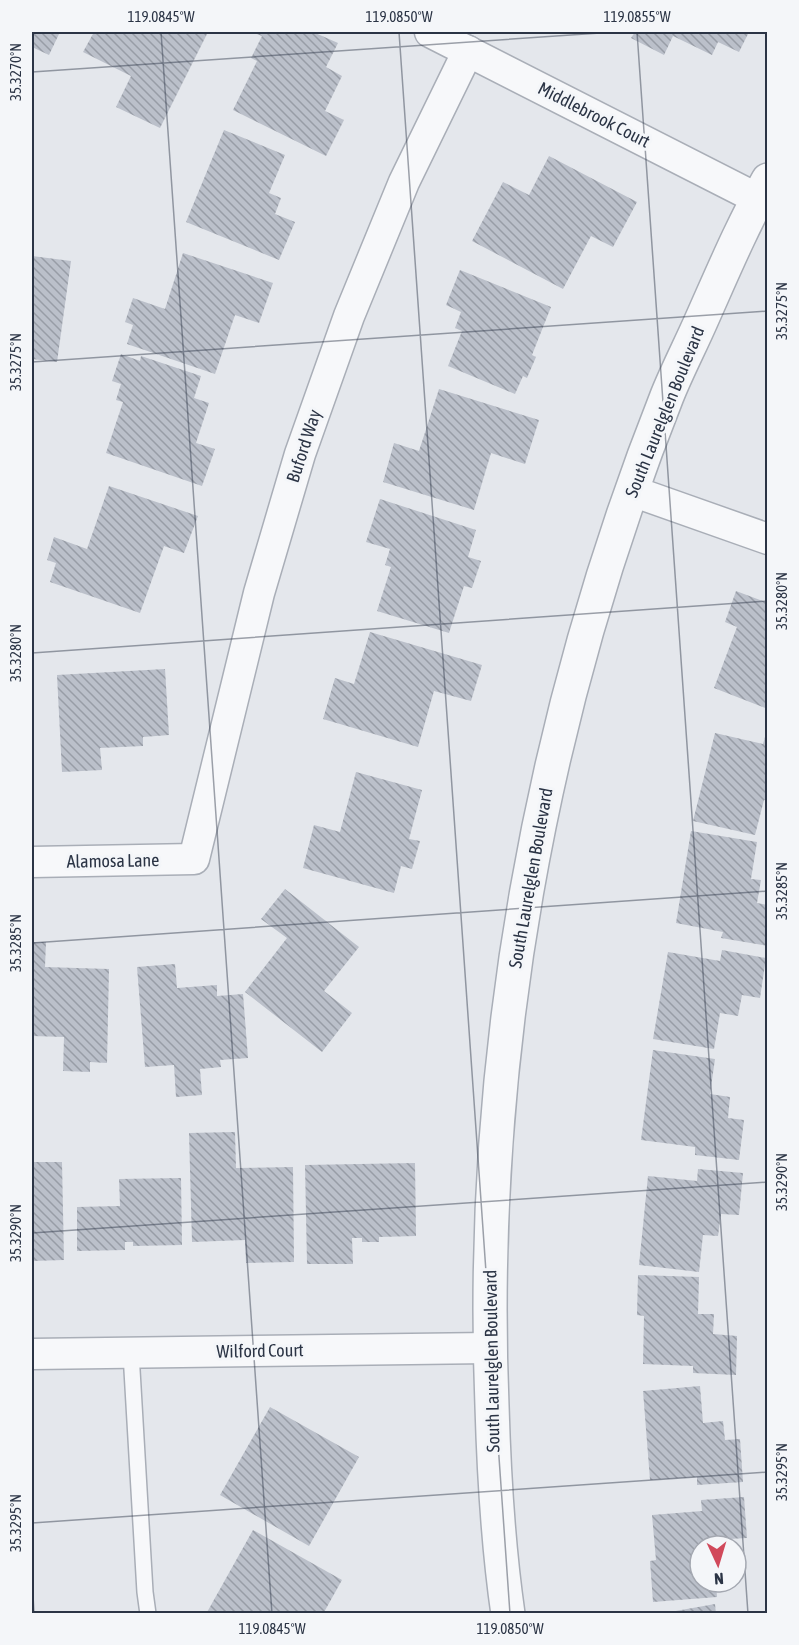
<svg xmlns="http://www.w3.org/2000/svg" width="799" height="1645" viewBox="0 0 799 1645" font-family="'Asap Condensed',sans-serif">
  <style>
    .building { fill: url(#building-back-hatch) }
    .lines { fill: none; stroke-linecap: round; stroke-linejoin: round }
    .service-casing { stroke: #a9aeb7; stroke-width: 18 }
    .minor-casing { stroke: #a9aeb7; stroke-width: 33 }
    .tertiary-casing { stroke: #a9aeb7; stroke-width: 36 }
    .service { stroke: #f7f8fa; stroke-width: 15 }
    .minor { stroke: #f7f8fa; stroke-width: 30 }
    .tertiary { stroke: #f7f8fa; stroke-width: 33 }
    .ticks { fill: none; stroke: #2b3445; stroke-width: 1.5; stroke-opacity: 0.45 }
    .labels { text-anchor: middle; stroke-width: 6; stroke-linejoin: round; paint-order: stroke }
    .street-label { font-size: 18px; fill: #2b3445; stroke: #f4f6f9 }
    .neatline { fill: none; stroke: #2b3445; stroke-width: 2 }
    .ticks-label { font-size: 15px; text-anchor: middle; fill: #2b3445 }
  </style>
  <defs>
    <pattern id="building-back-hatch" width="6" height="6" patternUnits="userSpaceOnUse" patternTransform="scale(1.5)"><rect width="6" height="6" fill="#bbc0ca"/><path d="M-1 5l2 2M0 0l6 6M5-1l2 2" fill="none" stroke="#989da6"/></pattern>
  </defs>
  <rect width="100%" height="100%" fill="#e4e7ec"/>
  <!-- building -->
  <g class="building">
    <polygon points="32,32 60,32 49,55 32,47"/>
    <polygon points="94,32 208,32 160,128 116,107 131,76 83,52"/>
    <polygon points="251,32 313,32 338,43 326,67 342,76 325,111 344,120 326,156 233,110 257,61 251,58 262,36"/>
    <polygon points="635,32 749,32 739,52 718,42 712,55 673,36 664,55 631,38"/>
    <polygon points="224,130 285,155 269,193 281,198 275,214 295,222 279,260 186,222"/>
    <polygon points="549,156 637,202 613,247 591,236 563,289 472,241 503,182 529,195"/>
    <polygon points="183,253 273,283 259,323 235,315 215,374 127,344 133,325 125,322 133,298 165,309"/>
    <polygon points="32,256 71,261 57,362 32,359"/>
    <polygon points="460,270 551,307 532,355 536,357 527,378 523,376 515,394 448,366 462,331 455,328 461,312 446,305"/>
    <polygon points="121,354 140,361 141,356 201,376 194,398 209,403 196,443 215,449 202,486 106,453 123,402 116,400 121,384 112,381"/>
    <polygon points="439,389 539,420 525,464 491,453 474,510 383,482 394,443 419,451"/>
    <polygon points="109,486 198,516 184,553 164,546 140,613 50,582 56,563 47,560 54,537 87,549"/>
    <polygon points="380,499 476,530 468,557 481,561 472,588 464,586 449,633 377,611 391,567 385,565 390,549 366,542"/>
    <polygon points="736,591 768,603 768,709 714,688 737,627 725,622"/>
    <polygon points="370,632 482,665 471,701 434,691 418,747 323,719 335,678 354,684"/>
    <polygon points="165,669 169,735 143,737 143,746 100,748 102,770 62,772 57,675"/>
    <polygon points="715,733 763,744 765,737 768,737 768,801 764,800 755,835 693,821"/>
    <polygon points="356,772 422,790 409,839 420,841 412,869 401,866 394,893 303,868 314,825 340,832"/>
    <polygon points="691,831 757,842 751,879 761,880 757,903 768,905 768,946 721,938 723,932 676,923"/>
    <polygon points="285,889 359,947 324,991 352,1013 322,1052 245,992 287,938 261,919"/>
    <polygon points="32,942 46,942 45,967 109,969 107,1063 90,1062 90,1072 63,1071 64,1037 32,1036"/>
    <polygon points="722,950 766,958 760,998 742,995 738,1016 720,1013 714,1049 653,1039 668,952 720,961"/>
    <polygon points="175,964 177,988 217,985 217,996 243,994 248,1058 220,1060 221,1067 200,1069 202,1095 176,1097 174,1065 145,1067 137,967"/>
    <polygon points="653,1050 715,1059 710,1094 730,1097 728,1118 744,1120 739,1160 695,1155 695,1147 641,1140"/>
    <polygon points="235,1132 236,1168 293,1167 294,1262 246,1263 245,1240 192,1242 189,1133"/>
    <polygon points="32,1162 62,1162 64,1260 32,1261"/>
    <polygon points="415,1163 416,1236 379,1237 379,1242 362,1242 362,1238 352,1238 353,1264 307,1264 305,1165"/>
    <polygon points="698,1169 743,1173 739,1215 721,1214 718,1236 703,1235 699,1272 639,1265 648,1176 697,1181"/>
    <polygon points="181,1178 182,1245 133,1246 133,1242 125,1242 125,1250 77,1251 77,1207 120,1206 119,1179"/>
    <polygon points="638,1275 699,1277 698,1314 714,1314 713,1334 737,1336 736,1375 693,1373 693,1366 643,1364 644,1316 637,1315"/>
    <polygon points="700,1386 703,1423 723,1421 725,1440 740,1439 743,1482 697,1485 697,1477 650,1480 643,1391"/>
    <polygon points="270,1407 359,1457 309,1546 220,1495"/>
    <polygon points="744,1497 747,1538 729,1539 730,1546 700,1546 700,1582 716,1582 717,1597 653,1602 650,1561 656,1560 652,1515 702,1511 701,1500"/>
    <polygon points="253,1530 342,1580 323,1614 206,1614"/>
    <polygon points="715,1604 716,1614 671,1614 670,1612"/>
  </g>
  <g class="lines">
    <defs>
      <polyline id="service" points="131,1353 145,1592 148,1614"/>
      <g id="minor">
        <polyline points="430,32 758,199"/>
        <polyline points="632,491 768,539"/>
        <polyline points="32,862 194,859 259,593 300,454 349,316 404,182 468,51"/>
        <polyline points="32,1354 489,1348"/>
      </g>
      <path id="tertiary" d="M508,1614C498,1545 494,1475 492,1406C478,1062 540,716 667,396C677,371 690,346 701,321C722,274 742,226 768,180"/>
    </defs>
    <!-- service casing -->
    <use href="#service" class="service-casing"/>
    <!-- minor casing -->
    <use href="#minor" class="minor-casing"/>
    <!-- tertiary casing -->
    <use href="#tertiary" class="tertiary-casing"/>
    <!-- service -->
    <use href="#service" class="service"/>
    <!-- minor -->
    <use href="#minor" class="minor"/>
    <!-- tertiary -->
    <use href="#tertiary" class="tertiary"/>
  </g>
  <!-- ticks -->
  <path class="ticks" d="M161,32L272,1614M399,32L510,1614M637,32L748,1614M32,72L615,32M32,362L768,311M32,653L768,601M32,943L768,891M32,1233L768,1182M32,1523L768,1472M32,1576L34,1614"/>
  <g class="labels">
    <!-- street labels -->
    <g class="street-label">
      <text transform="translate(594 115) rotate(27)" y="6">Middlebrook Court</text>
      <text transform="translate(665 412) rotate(-68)" y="6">South Laurelglen Boulevard</text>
      <text transform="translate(304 446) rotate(-72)" y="6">Buford Way</text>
      <text transform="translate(113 861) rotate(-1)" y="6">Alamosa Lane</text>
      <text transform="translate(531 878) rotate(-80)" y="6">South Laurelglen Boulevard</text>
      <text transform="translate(260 1351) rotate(-1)" y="6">Wilford Court</text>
      <text transform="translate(492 1361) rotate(-91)" y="6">South Laurelglen Boulevard</text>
    </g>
  </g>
  <!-- border -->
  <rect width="799" height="1645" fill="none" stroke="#f4f6f9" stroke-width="66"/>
  <!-- north arrow -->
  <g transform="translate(718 1564) rotate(176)"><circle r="28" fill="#f4f6f9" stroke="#a4a8b1" stroke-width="1.5"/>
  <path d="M0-4.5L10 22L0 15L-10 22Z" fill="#d1495b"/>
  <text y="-9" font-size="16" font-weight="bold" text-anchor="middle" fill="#2b3445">N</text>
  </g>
  <rect x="33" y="33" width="733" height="1579" class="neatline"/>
  <g class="ticks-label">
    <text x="161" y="22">119.0845°W</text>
    <text x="399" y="22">119.0850°W</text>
    <text x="637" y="22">119.0855°W</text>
    <text transform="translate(16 72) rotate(-90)" y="5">35.3270°N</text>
    <text transform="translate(782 311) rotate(-90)" y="5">35.3275°N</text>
    <text transform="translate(16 362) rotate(-90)" y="5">35.3275°N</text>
    <text transform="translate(782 601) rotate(-90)" y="5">35.3280°N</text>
    <text transform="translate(16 653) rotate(-90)" y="5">35.3280°N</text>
    <text transform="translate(782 891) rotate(-90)" y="5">35.3285°N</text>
    <text transform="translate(16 943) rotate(-90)" y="5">35.3285°N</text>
    <text transform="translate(782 1182) rotate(-90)" y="5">35.3290°N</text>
    <text transform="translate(16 1233) rotate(-90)" y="5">35.3290°N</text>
    <text transform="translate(782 1472) rotate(-90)" y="5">35.3295°N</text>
    <text transform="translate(16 1523) rotate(-90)" y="5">35.3295°N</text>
    <text x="272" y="1634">119.0845°W</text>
    <text x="510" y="1634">119.0850°W</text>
  </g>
</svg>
